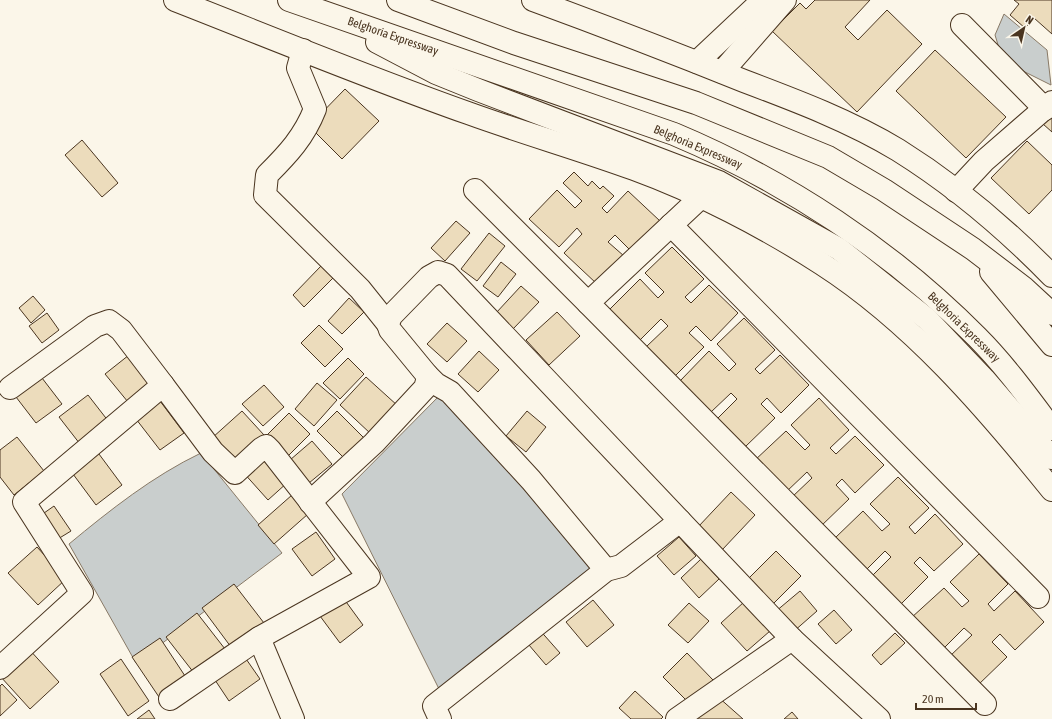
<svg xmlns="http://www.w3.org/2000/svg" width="1052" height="719" viewBox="0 0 1052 719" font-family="'Asap Condensed',sans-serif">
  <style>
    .water { fill: #c9cecd; stroke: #887966 }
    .building { fill: #ecdcbc; stroke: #4a3520 }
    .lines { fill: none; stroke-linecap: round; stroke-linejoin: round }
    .minor-casing { stroke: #4a3520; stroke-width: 24 }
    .highway-casing { stroke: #4a3520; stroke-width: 24 }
    .minor { stroke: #fbf6e9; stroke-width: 22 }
    .highway { stroke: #fbf6e9; stroke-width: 22 }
    .labels { text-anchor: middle; stroke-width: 3; stroke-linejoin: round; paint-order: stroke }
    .street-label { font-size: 12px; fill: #4a3520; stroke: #fbf6e9 }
  </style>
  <rect width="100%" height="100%" fill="#fbf6e9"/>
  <!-- water -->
  <g class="water">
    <polygon points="1004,14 1047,50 1051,85 1003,61 995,35"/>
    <polygon points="445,390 605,565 441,693 342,494"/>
    <path d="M201,453L282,553L136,663L69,544C110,510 153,476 201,453Z"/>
  </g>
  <!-- building -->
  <g class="building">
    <polygon points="815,0 870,0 845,27 858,40 887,10 922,44 857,112 772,31 800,3 806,9"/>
    <polygon points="1014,0 1052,0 1052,34 1034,18 1025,28 1010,15 1019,4"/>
    <polygon points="935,50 1006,117 966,158 896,91"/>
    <polygon points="345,89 379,121 342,159 309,126"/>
    <polygon points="1052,114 1052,132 1043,124"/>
    <polygon points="82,140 118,183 102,197 65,155"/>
    <polygon points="1027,141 1052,165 1052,190 1029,214 991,178"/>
    <polygon points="574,172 588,186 592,181 600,189 603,186 614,196 602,208 607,213 628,191 660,221 631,251 615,235 608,242 624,256 597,284 564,253 582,234 577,228 559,247 529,219 557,190 575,208 582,201 563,183"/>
    <polygon points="456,221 470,233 445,261 431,248"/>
    <polygon points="489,233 505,246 477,281 461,269"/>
    <polygon points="672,247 704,279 685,297 691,303 709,285 738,313 711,341 696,326 689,333 704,347 675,376 646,347 668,326 661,319 639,341 609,310 640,279 658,298 664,292 645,273"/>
    <polygon points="501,262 516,274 498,297 483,286"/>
    <polygon points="321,266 333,278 304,307 293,295"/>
    <polygon points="521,286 539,302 513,329 496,313"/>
    <polygon points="33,296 45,310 31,323 19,308"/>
    <polygon points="349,298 364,312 342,334 328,321"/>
    <polygon points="557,312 580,336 549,365 526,340"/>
    <polygon points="47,313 59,330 42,343 29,326"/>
    <polygon points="744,318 775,350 755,369 760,374 780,355 809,385 781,413 767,398 761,404 775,418 745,447 717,419 737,399 731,393 711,412 680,381 709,351 729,371 736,364 717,344"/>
    <polygon points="447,323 467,341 447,362 427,344"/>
    <polygon points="319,325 343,349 325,367 301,343"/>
    <polygon points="479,351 499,370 478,392 458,374"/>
    <polygon points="129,355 152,383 128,402 105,374"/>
    <polygon points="348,358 364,374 340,399 323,383"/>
    <polygon points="366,377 398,406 371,434 340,405"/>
    <polygon points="42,378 62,404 36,423 16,397"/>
    <polygon points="317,383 337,400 314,426 295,409"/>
    <polygon points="264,385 284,407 263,426 242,404"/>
    <polygon points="88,395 109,422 80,444 59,417"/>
    <polygon points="819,398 849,430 830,448 836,454 855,436 884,465 855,493 842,479 836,485 849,499 819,528 791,498 812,478 807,472 785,493 754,461 786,431 805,450 810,445 791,425"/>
    <polygon points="160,401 184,433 160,450 136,419"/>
    <polygon points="242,411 264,435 233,463 212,438"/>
    <polygon points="337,411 366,440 346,460 317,431"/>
    <polygon points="527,411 546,427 526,452 506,436"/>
    <polygon points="289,413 310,434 286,458 265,437"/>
    <polygon points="17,437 44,471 14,495 0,477 0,450"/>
    <polygon points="312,441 332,464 309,483 290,460"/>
    <polygon points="96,450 122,485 96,505 70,470"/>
    <polygon points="263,453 288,482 268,500 242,471"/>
    <polygon points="898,477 929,508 909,527 915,534 935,514 963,544 934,571 920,557 914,563 928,577 899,606 871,577 891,557 885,551 865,571 834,539 863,511 882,531 890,524 870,504"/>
    <polygon points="731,492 755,515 722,550 698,527"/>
    <polygon points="292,495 308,514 274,544 258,525"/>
    <polygon points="54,506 71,531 53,542 37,518"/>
    <polygon points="316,532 335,559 312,576 292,549"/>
    <polygon points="679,537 696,556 674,575 657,556"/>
    <polygon points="37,547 66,579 38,605 8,573"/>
    <polygon points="776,551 801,576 773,604 748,579"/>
    <polygon points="979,554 1008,584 988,604 994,611 1015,591 1044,622 1015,650 1000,634 992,642 1007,657 977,686 949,657 972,635 964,628 942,650 911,618 944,588 962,607 969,601 950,582"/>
    <polygon points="701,559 719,579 699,598 681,578"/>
    <polygon points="234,584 264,623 231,647 202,608"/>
    <polygon points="800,591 817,611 793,632 775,612"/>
    <polygon points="344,599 363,625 340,643 320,616"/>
    <polygon points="593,600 614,625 587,647 566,622"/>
    <polygon points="744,602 770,631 747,651 721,623"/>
    <polygon points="689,603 709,621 688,643 668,625"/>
    <polygon points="834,610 852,630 836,644 818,624"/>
    <polygon points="197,613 225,649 194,673 166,637"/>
    <polygon points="537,627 560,653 546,665 523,638"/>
    <polygon points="895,633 905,643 881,665 872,655"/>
    <polygon points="160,638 187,679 159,697 132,657"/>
    <polygon points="27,647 59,682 30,709 0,676"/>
    <polygon points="687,653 713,680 689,703 663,677"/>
    <polygon points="244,656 260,679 229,701 213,677"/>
    <polygon points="121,659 149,701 128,716 100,674"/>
    <polygon points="2,684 17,700 0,716 0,686"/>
    <polygon points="635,691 663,717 661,719 631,719 619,708"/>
    <polygon points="717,696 743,719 696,719"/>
    <polygon points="149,710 155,719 137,719"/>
    <polygon points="792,712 798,719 784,719"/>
  </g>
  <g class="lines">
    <defs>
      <g id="minor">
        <path d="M175,0C272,38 369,78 468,113C523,133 579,149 634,169C697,192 765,227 822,264C912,322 985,407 1052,490"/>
        <path d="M533,0C604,26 674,53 744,81C797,101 850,121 898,150C954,185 1006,229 1052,276"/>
        <polyline points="962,25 1045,109"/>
        <path d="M303,50L298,68L315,109C304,137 288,154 267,175L265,195L360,289L388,324"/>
        <polyline points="697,62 763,0"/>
        <polyline points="722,72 785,0"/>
        <polyline points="475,190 588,303"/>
        <polyline points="956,191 984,161 1052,102"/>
        <polyline points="700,198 588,303 985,704"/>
        <polyline points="671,225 1038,597"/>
        <polyline points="427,375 436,384 450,392 531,480 606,570"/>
        <polyline points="163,385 213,452 235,473 261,449 266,446 270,450 369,577 259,638 293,719"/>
        <polyline points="310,502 374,443 425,388 427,381 427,375 390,330 388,324 391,316 429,277 438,272 447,275 792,639 879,719"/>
        <polyline points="0,668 82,593 24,502 163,385 121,330 109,321 95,326 10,388"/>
        <polyline points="170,699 259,638"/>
        <polyline points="440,719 434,706 606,570 621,566 680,521"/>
        <polyline points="677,719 792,639"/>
      </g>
      <g id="highway">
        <path d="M289,0L674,134C786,181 892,251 977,337C1005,365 1028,397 1052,429"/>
        <polyline points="398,0 514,43 696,103 828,157 884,190 973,249 1024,288 1052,314"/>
        <polyline points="377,42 436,73 478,90 719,182 839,249 927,319 984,379 1052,458"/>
        <polyline points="991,272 1052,345"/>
      </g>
    </defs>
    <!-- minor casing -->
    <use href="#minor" class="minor-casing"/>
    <!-- highway casing -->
    <use href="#highway" class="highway-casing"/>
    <!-- minor -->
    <use href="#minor" class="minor"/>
    <!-- highway -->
    <use href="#highway" class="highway"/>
  </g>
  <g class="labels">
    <!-- street labels -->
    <g class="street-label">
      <text transform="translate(393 36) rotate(19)" y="4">Belghoria Expressway</text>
      <text transform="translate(698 147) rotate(23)" y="4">Belghoria Expressway</text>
      <text transform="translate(964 327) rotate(44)" y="4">Belghoria Expressway</text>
    </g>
  </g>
  <!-- north arrow -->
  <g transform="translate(1024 28) rotate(34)" stroke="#fbf6e9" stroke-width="3" paint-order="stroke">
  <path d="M0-3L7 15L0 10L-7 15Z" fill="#4a3520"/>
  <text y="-6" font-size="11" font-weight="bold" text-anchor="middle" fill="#4a3520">N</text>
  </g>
  <!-- scale -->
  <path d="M916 703v6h60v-6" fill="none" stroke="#4a3520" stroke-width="2"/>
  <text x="922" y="703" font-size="12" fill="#4a3520" stroke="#fbf6e9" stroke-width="3" paint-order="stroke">20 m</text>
</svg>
